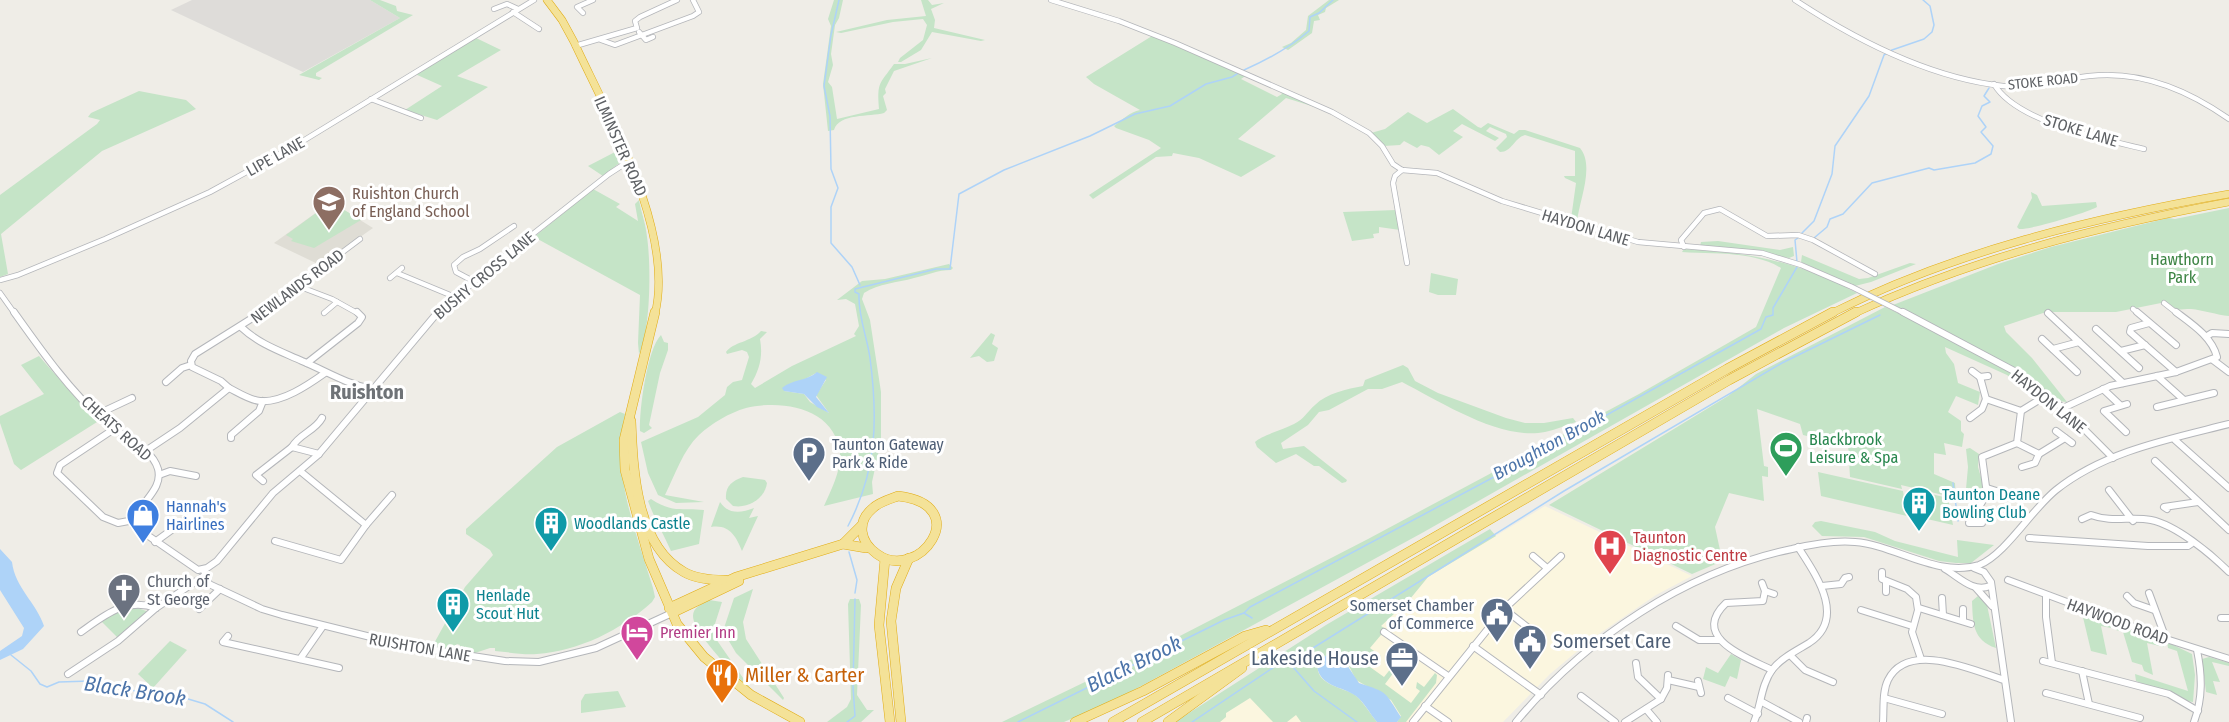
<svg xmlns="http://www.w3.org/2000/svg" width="2229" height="722" viewBox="0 0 2229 722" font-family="'Fira Sans Condensed',sans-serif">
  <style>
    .commercial { fill: #fbf6df }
    .industrial { fill: #dedcd9 }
    .education { fill: #dfddd5 }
    .green { fill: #c5e4c7; fill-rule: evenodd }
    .water { fill: #aed3f8 }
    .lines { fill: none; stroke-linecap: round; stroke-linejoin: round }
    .stream { stroke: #aed3f8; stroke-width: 1.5 }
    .minor-far1-casing { stroke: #b4b6ba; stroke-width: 6 }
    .minor-casing { stroke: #b4b6ba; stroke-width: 8 }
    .highway-far1-casing { stroke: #e1ac14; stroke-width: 8 }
    .highway-casing { stroke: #e1ac14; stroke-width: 10 }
    .minor-far1 { stroke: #fff; stroke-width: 4.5 }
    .minor { stroke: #fff; stroke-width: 6 }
    .highway-far1 { stroke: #f4e298; stroke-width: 7 }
    .highway { stroke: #f4e298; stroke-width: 9 }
    .minor-bridge-casing { stroke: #b4b6ba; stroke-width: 6; stroke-linecap: butt }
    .minor-bridge { stroke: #fff; stroke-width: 4.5 }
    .labels { text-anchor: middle; stroke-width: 6; stroke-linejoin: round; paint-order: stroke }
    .far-street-label { font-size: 14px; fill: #5e6165; stroke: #fff }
    .street-label { font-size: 16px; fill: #5e6165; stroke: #fff }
    .education-label { font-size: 16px; fill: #785e54; stroke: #fff; text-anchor: start }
    .park-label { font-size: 16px; fill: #3e8545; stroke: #fff }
    .leisure-label { font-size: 16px; fill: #27864d; stroke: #fff; text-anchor: start }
    .service-label { font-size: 16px; fill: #4e5e75; stroke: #fff; text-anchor: start }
    .culture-label { font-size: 16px; fill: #0d838f; stroke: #fff; text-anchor: start }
    .shop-label { font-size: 16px; fill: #366cbe; stroke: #fff; text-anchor: start }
    .health-label { font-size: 16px; fill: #be3a42; stroke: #fff; text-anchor: start }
    .worship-label { font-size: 16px; fill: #5b616d; stroke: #fff; text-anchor: start }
    .hotel-label { font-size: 16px; fill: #b23c85; stroke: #fff; text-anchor: start }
    .water-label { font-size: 18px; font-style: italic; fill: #4c74a9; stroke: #fff }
    .quarter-label { font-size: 20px; font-weight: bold; fill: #6f7377; stroke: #fff }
    .near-service-label { font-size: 20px; fill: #4e5e75; stroke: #fff; text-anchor: start }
    .near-food-label { font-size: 20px; fill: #c56008; stroke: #fff; text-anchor: start }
    .near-water-label { font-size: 21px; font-style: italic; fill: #4c74a9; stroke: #fff }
  </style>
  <rect width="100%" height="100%" fill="#efede7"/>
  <!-- commercial -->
  <polygon class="commercial" points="1545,506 1692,576 1656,595 1593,638 1550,674 1503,722 1220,722 1225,717 1226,713 1278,679 1366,639 1410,599 1428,577"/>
  <!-- industrial -->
  <polygon class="industrial" points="192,0 370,0 400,18 303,72 171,10"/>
  <!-- education -->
  <polygon class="education" points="331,202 373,228 320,265 274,243"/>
  <!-- green -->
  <g class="green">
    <polygon points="370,0 380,0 396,6 397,11 413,15 316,73 316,76 322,78 319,80 299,75 400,18"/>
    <path d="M834,0H843L839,18L835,25L831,54L833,65L828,82L832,87L837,119L879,109C877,82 879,85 894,64H905L932,58L894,71L885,89L886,93L883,96L887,110L884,113C870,117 839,113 834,130L828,131L823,84L831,26L828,19Z"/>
    <polygon points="921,0 928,0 932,5 944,3 931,9 935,20 934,28 985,40 981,41 932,32 921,50 901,62 898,62 900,58 923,40 927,25 923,19 893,22 841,33 836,32 887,20 926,16"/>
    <polygon points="1329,0 1339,0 1326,8 1325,12 1318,15 1320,20 1314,21 1312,33 1288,50 1282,47 1291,43 1306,30 1308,16"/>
    <path d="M1152,36L1247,75L1241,79L1277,97L1282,94L1280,91L1318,108L1286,98L1238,139L1276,156L1241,177L1199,158L1173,153L1172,156L1156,157L1093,199L1089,195L1161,148L1149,140L1116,128L1114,126C1122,120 1130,112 1140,110L1094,84L1086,77Z"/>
    <polygon points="474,37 501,50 457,76 488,87 437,120 405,110 442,86 415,74"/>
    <polygon points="139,91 186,100 196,109 102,151 1,234 8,274 0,277 0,195 97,124 100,120 88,117 91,113"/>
    <path d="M1453,109L1478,127L1481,128L1488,123L1514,134L1519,130H1525L1580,148C1595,166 1579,201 1577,222L1571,219L1576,183L1565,178L1564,176H1575V151L1525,135C1514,138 1512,152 1500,152L1496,148L1507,137L1506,134L1490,127L1486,131L1499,138L1495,141L1462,124L1453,131L1463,137L1439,155L1429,147L1421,145L1417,148L1404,141L1400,145L1384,146L1371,133L1385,129L1408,112L1427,123Z"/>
    <polygon points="617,151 622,161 603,176 588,166"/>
    <path d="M593,189L620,204L616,207L638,221L635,204L639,200C641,212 646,224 647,237C651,263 651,330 639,354L638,343L640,295L534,237Z"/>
    <path d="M2031,192L2037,195L2042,206L2096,202L2097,207C2086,213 2030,230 2019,229L2017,227L2032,198Z"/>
    <polygon points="331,202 361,220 314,248 291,241 293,239 286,235"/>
    <path d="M2229,208V316C2217,315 2203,310 2191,309C2178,309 2172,312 2161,303L2116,312H2046L2004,326L2006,332L2032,358L2067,402L2058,401L2001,361L1893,305L1998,264L2051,247L2168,218L2175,219Z"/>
    <polygon points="1396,210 1400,230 1379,227 1379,233 1373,234 1374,238 1352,241 1343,212"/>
    <polygon points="1718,241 1780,250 1793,247 1794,256 1789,258 1746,250 1700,246 1701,242"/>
    <path d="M1684,249C1753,253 1796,261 1857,293L1784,328L1422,533L1121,697L1064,722H1002L1174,639L1368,539L1639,394L1756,327L1781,268C1754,251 1712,254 1682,252Z"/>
    <polygon points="1802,255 1859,279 1868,278 1910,263 1916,264 1871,282 1855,286 1801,262"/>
    <path d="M949,264L953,268L951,270C937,270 928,275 914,278C897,283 879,283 864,293L862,299L870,320L881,392V441L872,482L873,494L824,506C831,490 841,471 840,454C836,408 783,399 746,408C729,413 712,423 699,435C683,450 675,475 665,495L704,502L676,503L658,495L648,473L641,442L698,417L725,395L727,387L733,382L742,380L749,357L747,352L742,350L727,354L726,352C733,342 751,342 761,331L767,332L760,339C763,356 760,369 751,384L755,388L792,366L856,336L854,334L859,326L855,304L846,299L837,300L862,281L885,279ZM816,373L826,380L816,395L829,413L810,402L804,394L784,391Z"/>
    <polygon points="1431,273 1458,279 1456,295 1438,295 1429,292"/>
    <path d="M1885,307C1913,320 2022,369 2034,390L2031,393L2007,375L1945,347L1946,353L1954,364L1958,383L1980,392L1978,405L1956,396L1948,412L1961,421V431L1964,434L1962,447L1944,443L1946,455L1934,453V474L1955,483L1956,498L1901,485L1902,489L1850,477L1848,444L1838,439L1808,434L1807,436L1803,435L1800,424L1757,409L1764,466L1768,467V477L1762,476L1764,501L1729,493L1715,527L1720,550L1739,554L1692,574L1549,505L1728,396L1756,374Z"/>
    <polygon points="991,333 995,335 992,344 998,348 994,361 987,362 979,356 970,358"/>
    <path d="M661,335L664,342L668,343V350L660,373L649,425L652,428L644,433L640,431C639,411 647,349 661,335Z"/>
    <polygon points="39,356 97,422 21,470 14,464 0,423 0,416 44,394 21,365"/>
    <path d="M1403,365L1408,368L1415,381L1438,393L1506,418L1525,423H1544L1573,418L1576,422C1565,425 1556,430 1545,432C1501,441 1441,402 1402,382L1382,389H1368L1329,410L1319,412L1308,425L1281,443L1283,449L1304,446L1347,480L1346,482L1342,483L1319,466H1314L1296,454L1276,463L1257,447L1255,442C1261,436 1284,429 1294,424C1304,419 1307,412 1315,405C1327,393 1347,389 1363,386L1365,380Z"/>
    <path d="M620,412L625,414C611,473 636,532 653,588L655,597L652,602C621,630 579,651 537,654C523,655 508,652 495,651V648H490L475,653L460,650V645L457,644L451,649L432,647L465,587L493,555L490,550L466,534V529L557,447Z"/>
    <polygon points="1970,448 1979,454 1978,467 1985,491 1980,494 1966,489 1968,467 1966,449"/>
    <polygon points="1818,472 1903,491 1907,516 1821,496"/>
    <path d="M743,477L765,480L767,483C765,498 749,509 733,506L726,499C725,486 732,481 743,477Z"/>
    <polygon points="1910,489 1948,498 1953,525 1914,516"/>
    <path d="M651,499C674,514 681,507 704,510L699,544L671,551C663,533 655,520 648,501Z"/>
    <path d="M720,502C729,515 741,513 754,508L749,518L758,516L742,551C736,536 729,524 711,527Z"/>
    <polygon points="1821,521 1875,532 1895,541 1958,557 1957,540 1994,545 1971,563 1956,563 1939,561 1864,537 1822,536 1812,526 1815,522"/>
    <path d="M1490,529L1496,536L1428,577L1410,599L1381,626L1386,629L1370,648L1381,656L1379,658L1371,652L1363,662L1384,677L1392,667L1397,670L1398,674L1394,672L1385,684L1411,703L1420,691L1416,688L1417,682L1424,687L1435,673L1437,675L1436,683L1406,722H1397L1401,716L1391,700L1356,680L1347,662L1336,653L1323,664L1318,663C1314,685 1342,687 1355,695C1362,700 1371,715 1377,722H1301L1296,715L1287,722H1273L1250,698L1226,713V717L1220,722H1175L1326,625Z"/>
    <polygon points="753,589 743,622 746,639 784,698 783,700 736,653 723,631 734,598"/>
    <path d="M1978,596L1987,605L1996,648C1972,640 1973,622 1972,601Z"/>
    <polygon points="850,599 859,599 861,605 857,695 867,710 874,710 861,722 827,722 847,707 851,699 848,604"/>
    <path d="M709,600L722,602L713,630L716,639L750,688C737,677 693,633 693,616C693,607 702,604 709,600Z"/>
    <polygon points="132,606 149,612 119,639 100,620"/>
    <polygon points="2082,613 2110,623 2111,628 2101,626 2107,655 2091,651"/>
    <polygon points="2115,625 2163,642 2164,647 2147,643 2153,675 2144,671 2142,665 2132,662 2123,632 2116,630"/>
    <polygon points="170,641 187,650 153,688 138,674"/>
    <polygon points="2167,642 2192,654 2195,675 2193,702 2187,701 2136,681 2135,674 2188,691 2177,651 2168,648"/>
    <polygon points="1731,654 1741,660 1737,679 1730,676 1725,687 1703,679 1706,667 1718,673"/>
    <polygon points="2209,657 2229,663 2229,666 2212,662 2220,682 2213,681 2217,695 2206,692 2202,659"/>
    <polygon points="618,691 626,707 581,713 581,701 585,694"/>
  </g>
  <!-- water -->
  <g class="water">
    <path d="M817,372L827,377L816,397L829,413L817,407L804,394L784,391L782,388C793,379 807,381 817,372Z"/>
    <path d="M0,549L12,562C15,588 36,602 44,626L23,649L0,660V651L22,636L24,628L0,590Z"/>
    <path d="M1331,653L1341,656L1359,683C1389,693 1384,691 1401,717L1397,722H1377C1370,714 1364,702 1356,696C1342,686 1320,687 1317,666L1318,663H1325L1322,658Z"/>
  </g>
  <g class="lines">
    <!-- stream -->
    <g class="stream">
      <polyline points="839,0 831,35 824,86 830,116 831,169 838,188 831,207 831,243 852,267 860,285"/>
      <path d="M1244,70C1267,60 1290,47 1309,31L1310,17L1319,13L1333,0"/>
      <polyline points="1801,234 1814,221 1832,174 1835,146 1869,96 1884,55 1892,50 1924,39 1932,32 1934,25 1930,6 1923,0"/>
      <polyline points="1814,238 1827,227 1830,219 1843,214 1872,183 1929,168 1934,170 1975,163 1991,154 1993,146 1981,132 1986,127 1978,116 1982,106 1990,102 1984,96 1989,88"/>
      <polyline points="1797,262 1795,240 1798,238"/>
      <polyline points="1953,483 1958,521"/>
      <path d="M848,526C877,471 878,419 870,358C867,336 858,317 859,294L855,292V289L936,269H950L959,194L1004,170L1090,136L1135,114L1170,106L1206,84L1232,77L1240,72"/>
      <polyline points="849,552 857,580 855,593"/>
      <polyline points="1244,613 1250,607 1524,461 1761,329 1766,317 1773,315 1773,308 1797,267"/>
      <polyline points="11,655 31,671 40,684 47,687 59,682 90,681 149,694 168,693 205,704 233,722"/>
      <polyline points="1289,663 1564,491 1782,363 1880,315"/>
      <polyline points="847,722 855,716 853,687 855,599"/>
      <polyline points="1018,722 1224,620 1244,613 1252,618"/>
      <polyline points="1192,722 1286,659 1314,691 1357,722"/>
    </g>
    <defs>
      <g id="minor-far1">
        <polyline points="1051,0 1119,21 1175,43 1332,112 1369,133 1382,146 1393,164 1402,170 1437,173 1502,201 1638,242 1762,253 1801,265 1852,287"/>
        <path d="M1795,0C1856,40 1930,78 2003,86C2033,89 2060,79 2089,76C2140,70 2188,90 2229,119"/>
        <polyline points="494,9 507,4 518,9"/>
        <polyline points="513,12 539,29"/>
        <polyline points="583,13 577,7 593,0"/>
        <polyline points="639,32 646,40 653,37"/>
        <polyline points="601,40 615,45 693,16 699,12 693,0"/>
        <polyline points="575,46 637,28 635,21 640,17 677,0"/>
        <path d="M1994,84C2016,122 2103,139 2144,149"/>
        <polyline points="371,99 421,118"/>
        <polyline points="1402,170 1395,176 1393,183 1407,263"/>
        <polyline points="1684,247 1681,240 1704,213 1720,209 1767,236 1798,235 1813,240 1875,274"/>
        <polyline points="397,273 455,297"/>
        <polyline points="390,278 402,268"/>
        <polyline points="0,280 18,275 105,239 210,192 298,144 534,0"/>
        <polyline points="473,281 456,272 454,265 463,257 480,249 514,226"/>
        <polyline points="298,286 332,299 359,314"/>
        <polyline points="0,293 15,314"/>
        <polyline points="2164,303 2178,314"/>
        <polyline points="2133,309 2139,314"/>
        <polyline points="1900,311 1906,314"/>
        <polyline points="324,313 337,302"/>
        <polyline points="260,314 360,239"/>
        <polyline points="437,314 501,259 609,174 629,161"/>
      </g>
      <g id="minor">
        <path d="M14,312C41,350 69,390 104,421C120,435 152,447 158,469C164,492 134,505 134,526L198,570L207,568L217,561L273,493L318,455L438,312"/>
        <polyline points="1903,312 2016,372 2063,408 2113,458"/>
        <polyline points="2137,312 2176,345"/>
        <polyline points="2048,313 2123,383"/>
        <polyline points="2149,323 2131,328 2130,332 2176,372"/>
        <path d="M241,327C259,344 280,351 302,361C326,371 346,384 372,389"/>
        <polyline points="2096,329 2139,368"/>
        <polyline points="2207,336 2212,333 2229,334"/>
        <polyline points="2042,339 2077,372"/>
        <polyline points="2053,349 2079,342"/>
        <polyline points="2121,351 2145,345"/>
        <polyline points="2213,360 2229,372"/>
        <polyline points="307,363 358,323 362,317 357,312"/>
        <polyline points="1972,371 1980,377 1988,376"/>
        <polyline points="2157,376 2184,400"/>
        <polyline points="1980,377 1986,399"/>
        <polyline points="166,382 182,368 191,365"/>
        <polyline points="229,388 221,381 192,367 191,361 195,354 262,312"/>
        <polyline points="2103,389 2120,405"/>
        <polyline points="2157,407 2214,393"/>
        <path d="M2063,408L2110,386L2176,372L2217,357C2212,337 2192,324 2176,312"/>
        <polyline points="98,414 132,398"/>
        <polyline points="1970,418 1982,409 1986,399 2021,411"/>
        <polyline points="114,429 60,465 57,473 103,517 118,523 134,520"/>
        <polyline points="2056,431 2072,443"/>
        <polyline points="2126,432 2104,411 2127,404"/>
        <polyline points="231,438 231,435 259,411 263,401"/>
        <polyline points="2175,440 2229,488"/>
        <polyline points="2017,443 2039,454 2065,438"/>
        <path d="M292,447C299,434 315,431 322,418"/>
        <path d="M144,452L180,428L229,388C239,393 249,400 260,401C282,403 308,385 325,373"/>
        <polyline points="2155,461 2229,530"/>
        <polyline points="2022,467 2035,463 2039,454"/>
        <polyline points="300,471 366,525"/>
        <polyline points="159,475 170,471 196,476"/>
        <polyline points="263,481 256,475 292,447 319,454"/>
        <polyline points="1987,488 2012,496"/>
        <polyline points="2109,490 2133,521"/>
        <polyline points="2167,509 2164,507 2198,502"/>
        <path d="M2082,519L2091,515C2112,523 2131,516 2151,520C2176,525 2211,554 2229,572"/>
        <polyline points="1969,523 1982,523 1979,507 1987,494 1982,457 2017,443 2021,411 2047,395"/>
        <polyline points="2029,538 2148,546 2188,546 2191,544"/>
        <polyline points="275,541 341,560 366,525 392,495"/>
        <polyline points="155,542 203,507"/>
        <polyline points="1533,556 1547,568"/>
        <polyline points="1974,568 1984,572 1991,582 2011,722"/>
        <path d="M1945,569C1959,577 1973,593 1990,586"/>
        <polyline points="204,571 209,584 262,609 282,615 407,646 505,661 539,662 596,648 672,613"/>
        <polyline points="1882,572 1882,579 1907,589 1916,597 1918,610 1912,632 1921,659"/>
        <polyline points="2008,580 2166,639 2229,659"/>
        <polyline points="1886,581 1886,592"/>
        <path d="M1762,583L1765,591L1763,601L1726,603C1689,638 1748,658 1772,670"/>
        <polyline points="1822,586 1841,584 1845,578 1849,577"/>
        <polyline points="1976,588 1992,606"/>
        <polyline points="1765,591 1774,594"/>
        <polyline points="2149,593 2166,639"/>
        <polyline points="2046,595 2046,617 2052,663"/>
        <polyline points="2127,596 2134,603 2154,610"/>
        <polyline points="1942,598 1943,615"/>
        <polyline points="1919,608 1971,624"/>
        <polyline points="199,609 220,589"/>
        <polyline points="1504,609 1535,633"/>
        <polyline points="1963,609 1963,621"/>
        <polyline points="1861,610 1912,626"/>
        <polyline points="2221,618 2229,618"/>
        <polyline points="1676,626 1699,640 1720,640"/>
        <path d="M81,632C105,615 126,597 156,608"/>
        <polyline points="1384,632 1448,676"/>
        <polyline points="228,636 223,642 339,668"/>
        <polyline points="1473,646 1541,695"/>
        <polyline points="1790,655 1805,670 1833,682"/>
        <polyline points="300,659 323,626"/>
        <polyline points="2043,661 2169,694 2198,711"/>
        <polyline points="2082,671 2089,704"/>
        <polyline points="68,674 118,641 156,608 204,576"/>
        <polyline points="1668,680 1699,687"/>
        <polyline points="1698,681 1701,693"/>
        <polyline points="2046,693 2140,718"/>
        <polyline points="1581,696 1615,722"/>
        <polyline points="1728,698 1758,714"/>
        <polyline points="1884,698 1942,714"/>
        <polyline points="1661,699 1667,688 1668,675"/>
        <polyline points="1762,702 1799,722"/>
        <polyline points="1425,706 1448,722"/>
        <polyline points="1646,709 1657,722"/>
        <polyline points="1413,722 1504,609 1561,556"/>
        <path d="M1516,722C1584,639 1687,571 1792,549C1813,544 1834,540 1855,542C1895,545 1938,578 1979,565C2005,555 2032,509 2056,490C2105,451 2170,439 2229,424"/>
        <polyline points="1625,722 1661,699 1638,677 1636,663"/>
        <path d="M1754,722C1761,706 1761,685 1772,670C1781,658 1796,651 1809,643C1847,618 1816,575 1798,547"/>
        <polyline points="1806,722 1807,718"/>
        <path d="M1883,722C1884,709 1882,692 1888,680C1908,640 1973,670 2004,680"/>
        <path d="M2194,722C2203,698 2202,675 2197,650"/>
      </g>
      <g id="highway-far1">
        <path d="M547,0L562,20L574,42C608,115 675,232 655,314"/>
        <path d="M1830,314C1955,251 2092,218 2229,194"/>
        <path d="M1853,314C1973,258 2100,226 2229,202"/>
      </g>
      <g id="highway">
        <polyline points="655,312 624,440 625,470 649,559 677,624 704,657 751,695 800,722"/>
        <path d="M631,421C633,470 636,545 684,572C696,579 712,580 725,580"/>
        <path d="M898,496C976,505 918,584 877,554C860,542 856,522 873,508C879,502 890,499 898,496Z"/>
        <polyline points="843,544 861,526"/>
        <polyline points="885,559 879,625 890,722"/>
        <polyline points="669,608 736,577 843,544 866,548"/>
        <polyline points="672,613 739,581"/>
        <polyline points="901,722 891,621 896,588 909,558"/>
        <polyline points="1075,722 1143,691 1245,636 1266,630"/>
        <polyline points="1113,722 1727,369 1833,312"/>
        <polyline points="1142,722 1729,380 1856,312"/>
        <polyline points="1168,722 1242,668"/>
      </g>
    </defs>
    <!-- minor-far1 casing -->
    <use href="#minor-far1" class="minor-far1-casing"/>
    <!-- minor casing -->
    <use href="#minor" class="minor-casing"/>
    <!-- highway-far1 casing -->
    <use href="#highway-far1" class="highway-far1-casing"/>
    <!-- highway casing -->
    <use href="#highway" class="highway-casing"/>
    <!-- minor-far1 -->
    <use href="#minor-far1" class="minor-far1"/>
    <!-- minor -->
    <use href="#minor" class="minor"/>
    <!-- highway-far1 -->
    <use href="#highway-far1" class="highway-far1"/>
    <!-- highway -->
    <use href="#highway" class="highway"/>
    <defs>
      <polyline id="minor-bridge" points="1852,287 1900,311"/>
    </defs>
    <!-- minor-bridge casing -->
    <use href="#minor-bridge" class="minor-bridge-casing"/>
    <!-- minor-bridge -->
    <use href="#minor-bridge" class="minor-bridge"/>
  </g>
  <!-- icons -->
  <defs>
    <symbol id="school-pin" viewBox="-11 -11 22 30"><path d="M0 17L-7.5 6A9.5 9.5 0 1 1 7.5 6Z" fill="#8d6e63" stroke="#fff"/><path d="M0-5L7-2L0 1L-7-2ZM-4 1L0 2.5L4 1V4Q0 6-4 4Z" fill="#fff"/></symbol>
    <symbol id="stadium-pin" viewBox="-11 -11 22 30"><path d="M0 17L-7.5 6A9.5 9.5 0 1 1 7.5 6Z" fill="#2e9e5b" stroke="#fff"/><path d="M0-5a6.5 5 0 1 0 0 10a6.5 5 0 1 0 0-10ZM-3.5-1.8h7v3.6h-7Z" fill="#fff"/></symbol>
    <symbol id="parking-pin" viewBox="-11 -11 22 30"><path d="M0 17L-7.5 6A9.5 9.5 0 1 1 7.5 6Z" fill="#5c6f8a" stroke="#fff"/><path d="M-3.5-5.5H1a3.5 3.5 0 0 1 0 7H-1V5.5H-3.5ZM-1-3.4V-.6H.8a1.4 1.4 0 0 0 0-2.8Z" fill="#fff"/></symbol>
    <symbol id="building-pin" viewBox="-11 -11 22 30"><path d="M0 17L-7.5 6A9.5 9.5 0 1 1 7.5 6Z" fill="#0f9aa8" stroke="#fff"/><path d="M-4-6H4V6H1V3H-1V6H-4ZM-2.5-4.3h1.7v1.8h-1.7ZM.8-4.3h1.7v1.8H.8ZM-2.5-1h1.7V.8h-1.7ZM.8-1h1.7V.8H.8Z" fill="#fff"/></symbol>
    <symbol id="shop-pin" viewBox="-11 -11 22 30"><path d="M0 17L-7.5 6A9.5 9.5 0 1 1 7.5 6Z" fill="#3f7fe0" stroke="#fff"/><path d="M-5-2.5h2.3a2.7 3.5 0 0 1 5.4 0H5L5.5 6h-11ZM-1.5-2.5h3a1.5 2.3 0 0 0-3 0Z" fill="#fff"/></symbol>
    <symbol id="hospital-pin" viewBox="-11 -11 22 30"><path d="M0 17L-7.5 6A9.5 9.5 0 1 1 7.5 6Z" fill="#e0444e" stroke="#fff"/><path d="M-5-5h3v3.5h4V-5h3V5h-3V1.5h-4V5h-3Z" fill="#fff"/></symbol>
    <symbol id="church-pin" viewBox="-11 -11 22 30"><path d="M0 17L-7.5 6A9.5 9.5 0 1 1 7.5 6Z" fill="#6b7280" stroke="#fff"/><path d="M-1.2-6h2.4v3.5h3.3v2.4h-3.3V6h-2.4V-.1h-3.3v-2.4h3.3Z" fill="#fff"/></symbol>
    <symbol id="civic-pin" viewBox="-11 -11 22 30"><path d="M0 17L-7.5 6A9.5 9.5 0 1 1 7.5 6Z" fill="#5c6f8a" stroke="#fff"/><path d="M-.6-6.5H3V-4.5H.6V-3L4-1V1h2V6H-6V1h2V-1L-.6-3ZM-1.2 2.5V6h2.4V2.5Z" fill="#fff"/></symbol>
    <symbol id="hotel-pin" viewBox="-11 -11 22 30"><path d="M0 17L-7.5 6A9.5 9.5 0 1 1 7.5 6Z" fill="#d1479c" stroke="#fff"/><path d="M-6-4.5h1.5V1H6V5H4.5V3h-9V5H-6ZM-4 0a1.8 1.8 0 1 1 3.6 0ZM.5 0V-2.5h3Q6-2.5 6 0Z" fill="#fff"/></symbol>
    <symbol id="office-pin" viewBox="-11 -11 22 30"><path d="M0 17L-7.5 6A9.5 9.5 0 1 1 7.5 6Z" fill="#5c6f8a" stroke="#fff"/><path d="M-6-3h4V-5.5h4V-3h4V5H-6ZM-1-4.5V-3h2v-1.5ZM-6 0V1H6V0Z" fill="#fff"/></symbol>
    <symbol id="restaurant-pin" viewBox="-11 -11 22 30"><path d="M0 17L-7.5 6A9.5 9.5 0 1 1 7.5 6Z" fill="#e8710a" stroke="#fff"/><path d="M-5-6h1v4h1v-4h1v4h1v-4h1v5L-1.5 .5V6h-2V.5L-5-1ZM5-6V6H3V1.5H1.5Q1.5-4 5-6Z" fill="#fff"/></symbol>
  </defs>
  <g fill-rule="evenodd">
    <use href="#school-pin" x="310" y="183" width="38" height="52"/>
    <use href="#stadium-pin" x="1767" y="429" width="38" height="52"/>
    <use href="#parking-pin" x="790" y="434" width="38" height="52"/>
    <use href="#building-pin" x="1900" y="484" width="38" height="52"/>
    <use href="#shop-pin" x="124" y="496" width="38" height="52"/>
    <use href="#building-pin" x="532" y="504" width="38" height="52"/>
    <use href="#hospital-pin" x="1591" y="527" width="38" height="52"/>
    <use href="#church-pin" x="105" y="571" width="38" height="52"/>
    <use href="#building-pin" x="434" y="585" width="38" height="52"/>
    <use href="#civic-pin" x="1478" y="595" width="38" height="52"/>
    <use href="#hotel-pin" x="618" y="613" width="38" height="52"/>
    <use href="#civic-pin" x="1511" y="622" width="38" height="52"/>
    <use href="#office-pin" x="1383" y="639" width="38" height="52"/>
    <use href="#restaurant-pin" x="703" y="656" width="38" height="52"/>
  </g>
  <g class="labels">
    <!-- far-street labels -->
    <g class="far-street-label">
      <text transform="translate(2043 81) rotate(-6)" y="5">STOKE ROAD</text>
    </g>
    <!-- street labels -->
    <g class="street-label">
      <text transform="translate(2081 130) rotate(17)" y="6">STOKE LANE</text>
      <text transform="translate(621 146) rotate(66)" y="6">ILMINSTER ROAD</text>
      <text transform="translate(275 156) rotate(-29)" y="6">LIPE LANE</text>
      <text transform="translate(1586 227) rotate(17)" y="6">HAYDON LANE</text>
      <text transform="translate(484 275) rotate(-40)" y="6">BUSHY CROSS LANE</text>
      <text transform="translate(297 286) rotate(-37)" y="6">NEWLANDS ROAD</text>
      <text transform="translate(2049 401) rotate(39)" y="6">HAYDON LANE</text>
      <text transform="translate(117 428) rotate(42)" y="6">CHEATS ROAD</text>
      <text transform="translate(2118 621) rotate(20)" y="6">HAYWOOD ROAD</text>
      <text transform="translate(420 647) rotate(10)" y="6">RUISHTON LANE</text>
    </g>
    <!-- education labels -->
    <g class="education-label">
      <text x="352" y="199">Ruishton Church<tspan x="352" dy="18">of England School</tspan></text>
    </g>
    <!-- park labels -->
    <g class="park-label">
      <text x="2182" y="265">Hawthorn<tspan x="2182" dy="18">Park</tspan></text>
    </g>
    <!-- leisure labels -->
    <g class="leisure-label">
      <text x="1809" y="445">Blackbrook<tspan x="1809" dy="18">Leisure &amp; Spa</tspan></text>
    </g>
    <!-- service labels -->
    <g class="service-label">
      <text x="832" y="450">Taunton Gateway<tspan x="832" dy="18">Park &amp; Ride</tspan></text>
      <text x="1474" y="611" text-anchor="end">Somerset Chamber<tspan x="1474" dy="18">of Commerce</tspan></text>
    </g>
    <!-- culture labels -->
    <g class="culture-label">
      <text x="1942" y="500">Taunton Deane<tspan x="1942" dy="18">Bowling Club</tspan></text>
      <text x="574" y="529">Woodlands Castle</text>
      <text x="476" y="601">Henlade<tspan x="476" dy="18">Scout Hut</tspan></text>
    </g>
    <!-- shop labels -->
    <g class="shop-label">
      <text x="166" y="512">Hannah's<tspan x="166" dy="18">Hairlines</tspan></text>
    </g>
    <!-- health labels -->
    <g class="health-label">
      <text x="1633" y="543">Taunton<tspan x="1633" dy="18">Diagnostic Centre</tspan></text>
    </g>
    <!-- worship labels -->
    <g class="worship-label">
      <text x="147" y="587">Church of<tspan x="147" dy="18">St George</tspan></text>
    </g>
    <!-- hotel labels -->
    <g class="hotel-label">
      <text x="660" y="638">Premier Inn</text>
    </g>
    <!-- water labels -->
    <g class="water-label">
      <text transform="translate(1549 445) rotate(-29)" y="6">Broughton Brook</text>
    </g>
    <!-- quarter labels -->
    <g class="quarter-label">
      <text x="367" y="399">Ruishton</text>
    </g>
    <!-- near-service labels -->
    <g class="near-service-label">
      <text x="1553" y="648">Somerset Care</text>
      <text x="1379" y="665" text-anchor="end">Lakeside House</text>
    </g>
    <!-- near-food labels -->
    <g class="near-food-label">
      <text x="745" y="682">Miller &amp; Carter</text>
    </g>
    <!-- near-water labels -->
    <g class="near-water-label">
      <text transform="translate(1134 664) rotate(-26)" y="7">Black Brook</text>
      <text transform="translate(135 691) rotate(9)" y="7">Black Brook</text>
    </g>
  </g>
</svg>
